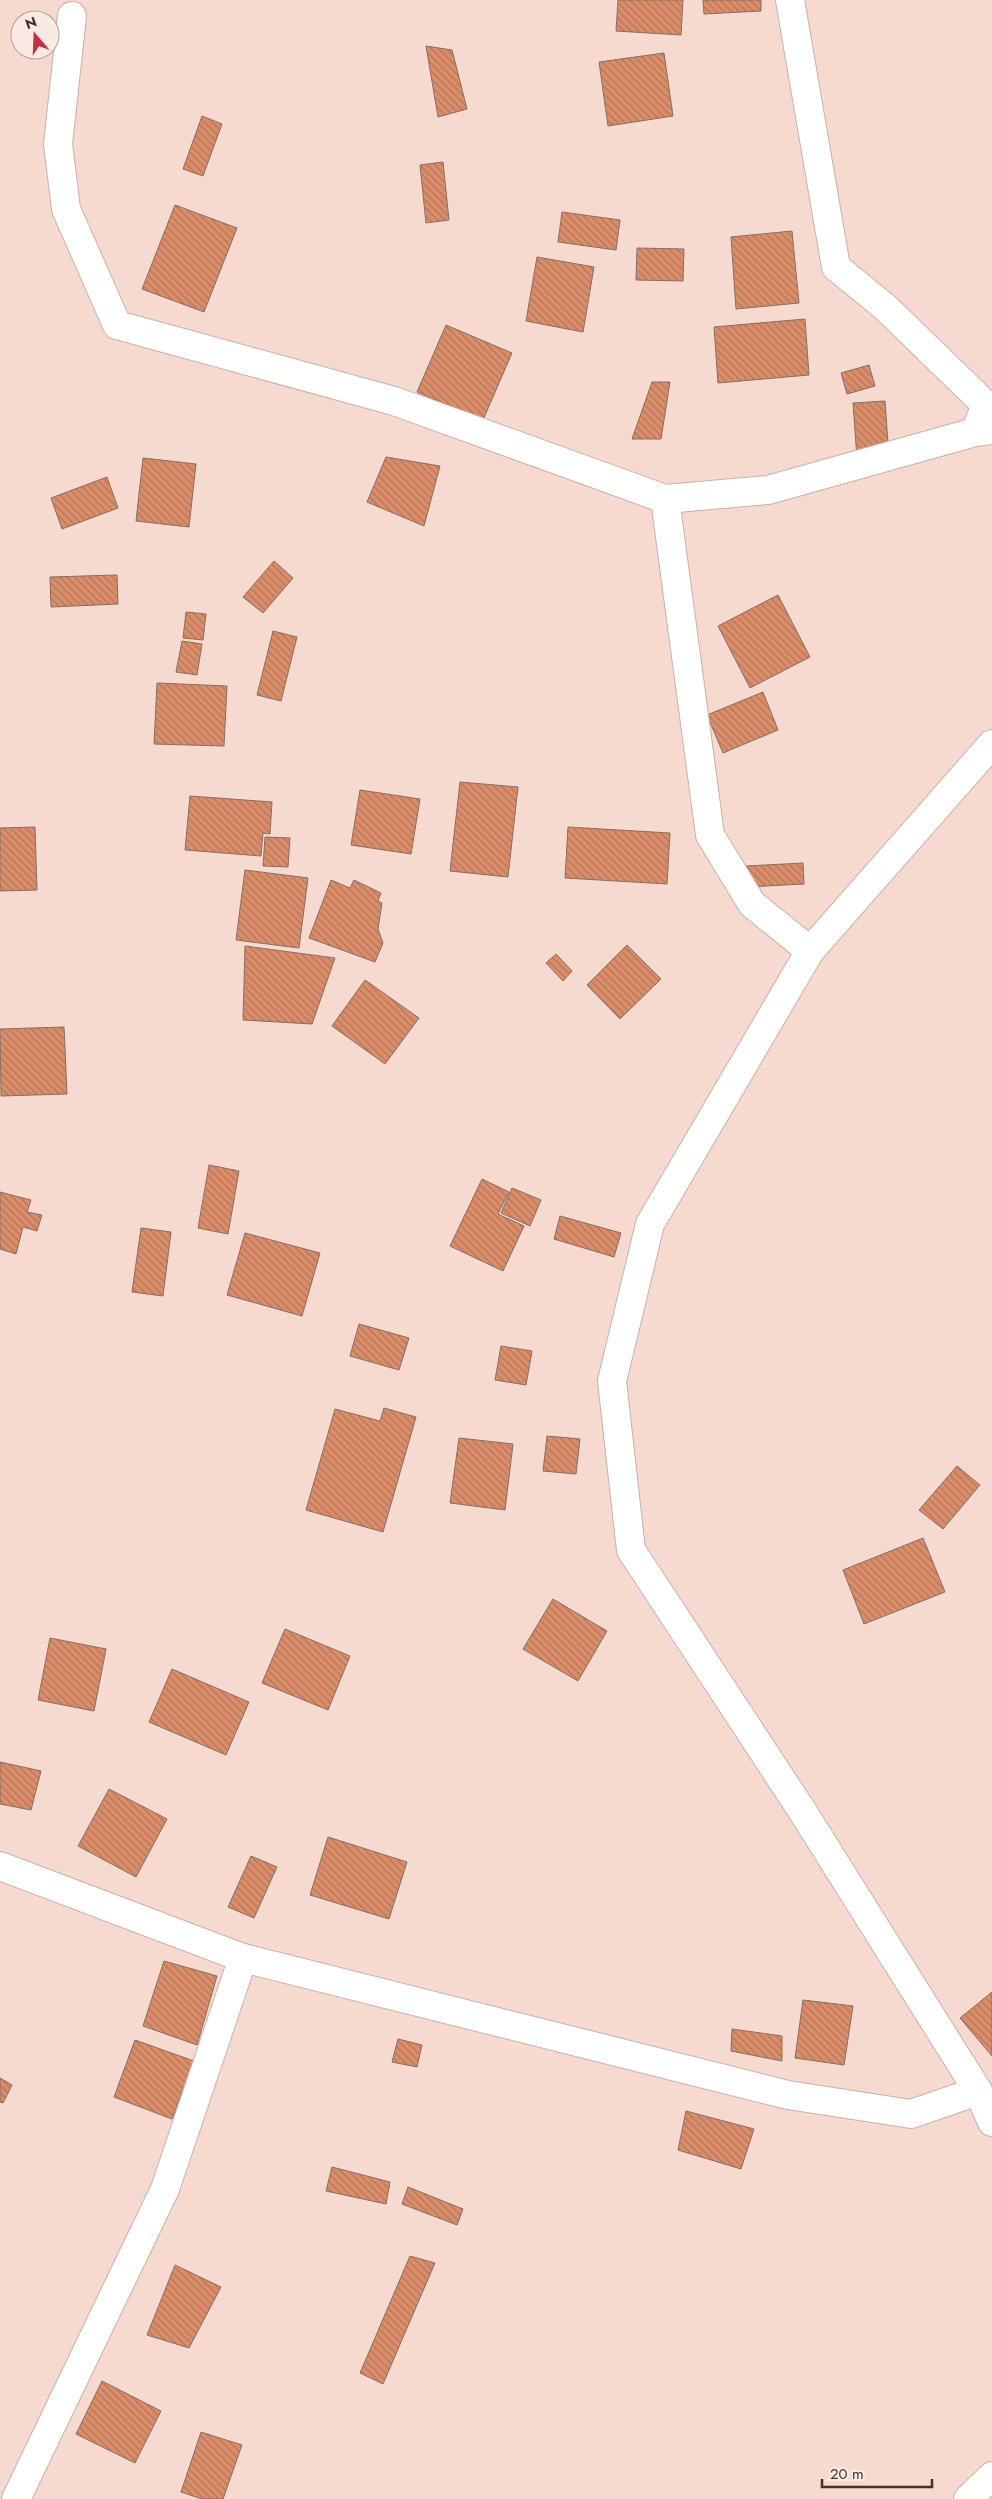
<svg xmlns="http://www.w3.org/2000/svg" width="992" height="2499" viewBox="0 0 992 2499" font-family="Jost,sans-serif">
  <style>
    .building { fill: url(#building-back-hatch); stroke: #866e64 }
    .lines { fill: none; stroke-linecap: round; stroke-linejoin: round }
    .minor-casing { stroke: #cab0a6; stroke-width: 30 }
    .minor { stroke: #fff; stroke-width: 28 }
  </style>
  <defs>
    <pattern id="building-back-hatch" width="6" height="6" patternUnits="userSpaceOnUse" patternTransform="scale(1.25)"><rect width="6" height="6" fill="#db8d6a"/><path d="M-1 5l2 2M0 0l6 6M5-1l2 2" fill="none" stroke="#b37458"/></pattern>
  </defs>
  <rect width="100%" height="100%" fill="#f6dad0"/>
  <!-- building -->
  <g class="building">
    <polygon points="618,0 683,0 681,35 616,31"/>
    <polygon points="703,0 761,0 761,11 704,14"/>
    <polygon points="426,46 452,50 467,109 438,117"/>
    <polygon points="664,53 673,116 608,126 599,62"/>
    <polygon points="202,116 222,124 203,176 183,169"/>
    <polygon points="443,162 449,220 426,223 420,165"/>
    <polygon points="175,205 237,228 204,312 142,289"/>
    <polygon points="562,212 620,220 616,250 558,242"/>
    <polygon points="792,231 799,303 736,309 731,237"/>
    <polygon points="637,248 684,249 683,281 636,280"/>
    <polygon points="537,257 594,267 583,332 526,321"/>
    <polygon points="805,319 809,375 718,383 714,327"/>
    <polygon points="446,325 512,353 483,420 417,392"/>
    <polygon points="869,365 875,386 847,394 841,373"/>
    <polygon points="652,382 670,382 661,439 632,439"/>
    <polygon points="885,401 889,457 857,459 853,403"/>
    <polygon points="386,457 440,466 424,526 367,502"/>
    <polygon points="143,458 196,464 189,527 136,521"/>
    <polygon points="107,477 118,508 62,529 51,498"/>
    <polygon points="274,561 293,578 263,613 243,597"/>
    <polygon points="117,575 118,604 51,607 50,577"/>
    <polygon points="778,595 810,657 750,688 718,626"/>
    <polygon points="186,612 206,614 203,640 183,638"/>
    <polygon points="273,631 297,637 281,701 257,695"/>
    <polygon points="182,641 202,644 197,675 176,672"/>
    <polygon points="157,683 227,686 224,746 154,744"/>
    <polygon points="763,692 778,730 723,753 707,715"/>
    <polygon points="460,782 518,787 508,877 450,871"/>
    <polygon points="360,790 420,799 411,854 351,845"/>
    <polygon points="190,796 272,802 270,834 263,833 261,856 185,850"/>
    <polygon points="35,827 37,890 0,891 0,828"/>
    <polygon points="568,827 670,833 667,884 565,878"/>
    <polygon points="265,837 290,838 288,867 263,866"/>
    <polygon points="803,863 804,884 729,888 727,867"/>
    <polygon points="245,870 308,878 299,948 236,940"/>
    <polygon points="331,880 350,888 354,880 381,893 378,901 382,903 378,929 383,943 375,962 309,938"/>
    <polygon points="627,945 661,979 620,1019 587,985"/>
    <polygon points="245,946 335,958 312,1024 243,1020"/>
    <polygon points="556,954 572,971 563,981 546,963"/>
    <polygon points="365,980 419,1018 385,1064 332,1026"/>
    <polygon points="64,1027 67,1094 1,1096 0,1029"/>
    <polygon points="209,1165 239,1171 228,1234 198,1228"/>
    <polygon points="482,1179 509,1192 498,1214 524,1226 503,1271 450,1246"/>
    <polygon points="512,1188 541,1200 530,1226 501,1213"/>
    <polygon points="0,1192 31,1200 27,1212 42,1215 37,1231 23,1227 16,1254 0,1249"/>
    <polygon points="560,1216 621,1233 614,1257 554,1239"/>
    <polygon points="141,1228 171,1232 163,1296 132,1292"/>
    <polygon points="245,1233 320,1253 302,1316 227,1295"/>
    <polygon points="359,1324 409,1338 399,1370 350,1356"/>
    <polygon points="501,1346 532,1351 526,1385 495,1380"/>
    <polygon points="384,1408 416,1417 383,1532 306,1510 335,1409 380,1421"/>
    <polygon points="547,1436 580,1439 576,1474 543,1471"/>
    <polygon points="459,1438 513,1444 505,1510 450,1503"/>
    <polygon points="957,1466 980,1485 943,1529 919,1510"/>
    <polygon points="923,1538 945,1592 864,1624 843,1570"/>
    <polygon points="553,1599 607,1631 578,1681 523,1649"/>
    <polygon points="285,1629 350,1656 328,1710 262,1683"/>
    <polygon points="50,1638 106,1649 94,1711 38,1700"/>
    <polygon points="172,1669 249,1702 226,1755 149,1722"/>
    <polygon points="0,1762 41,1771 31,1810 0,1804"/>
    <polygon points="109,1789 167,1819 136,1877 78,1846"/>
    <polygon points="328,1837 407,1862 389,1919 310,1895"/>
    <polygon points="251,1856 277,1867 254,1918 228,1907"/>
    <polygon points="164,1961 217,1976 197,2045 143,2026"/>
    <polygon points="992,1992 992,2056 960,2018"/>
    <polygon points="803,2000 853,2006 844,2065 795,2058"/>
    <polygon points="732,2029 782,2036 782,2061 731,2051"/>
    <polygon points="398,2039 422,2045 417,2067 392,2062"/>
    <polygon points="135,2040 194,2061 172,2119 114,2097"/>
    <polygon points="0,2078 12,2085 3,2103 0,2102"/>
    <polygon points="686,2111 754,2129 741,2169 678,2150"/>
    <polygon points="332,2167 390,2182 386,2204 326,2191"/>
    <polygon points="408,2187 463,2209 457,2225 402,2204"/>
    <polygon points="410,2256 435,2263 383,2384 360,2373"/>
    <polygon points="175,2265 221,2287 189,2348 147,2335"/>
    <polygon points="102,2381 161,2411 135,2463 76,2434"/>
    <polygon points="201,2432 242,2445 223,2499 202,2499 181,2492"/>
  </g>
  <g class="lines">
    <defs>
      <g id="minor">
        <polyline points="790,0 836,267 886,308 986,405 975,432"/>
        <polyline points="72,16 58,144 66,209 117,325 394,401 665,499 768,490 975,432 992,430"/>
        <polyline points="665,499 710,835 752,904 810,951"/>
        <polyline points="992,744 810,951 650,1224 612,1381 631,1550 801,1809 978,2091 992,2122"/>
        <polyline points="0,1866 243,1958 788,2095 911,2114 978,2091"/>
        <polyline points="16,2499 165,2189 243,1958"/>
        <polyline points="968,2499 992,2476"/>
      </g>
    </defs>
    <!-- minor casing -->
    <use href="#minor" class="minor-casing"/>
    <!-- minor -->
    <use href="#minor" class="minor"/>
  </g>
  <!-- north arrow -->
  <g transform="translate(35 35) rotate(341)"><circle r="24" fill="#fbeae4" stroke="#afa19c"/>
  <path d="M0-4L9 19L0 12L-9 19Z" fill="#c33243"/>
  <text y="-8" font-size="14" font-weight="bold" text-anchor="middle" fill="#3e332f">N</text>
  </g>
  <!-- scale -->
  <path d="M822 2479v8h110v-8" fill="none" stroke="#3e332f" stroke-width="2.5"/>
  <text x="830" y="2479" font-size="15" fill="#3e332f" stroke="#fbeae4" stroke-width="4" paint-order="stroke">20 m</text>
</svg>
